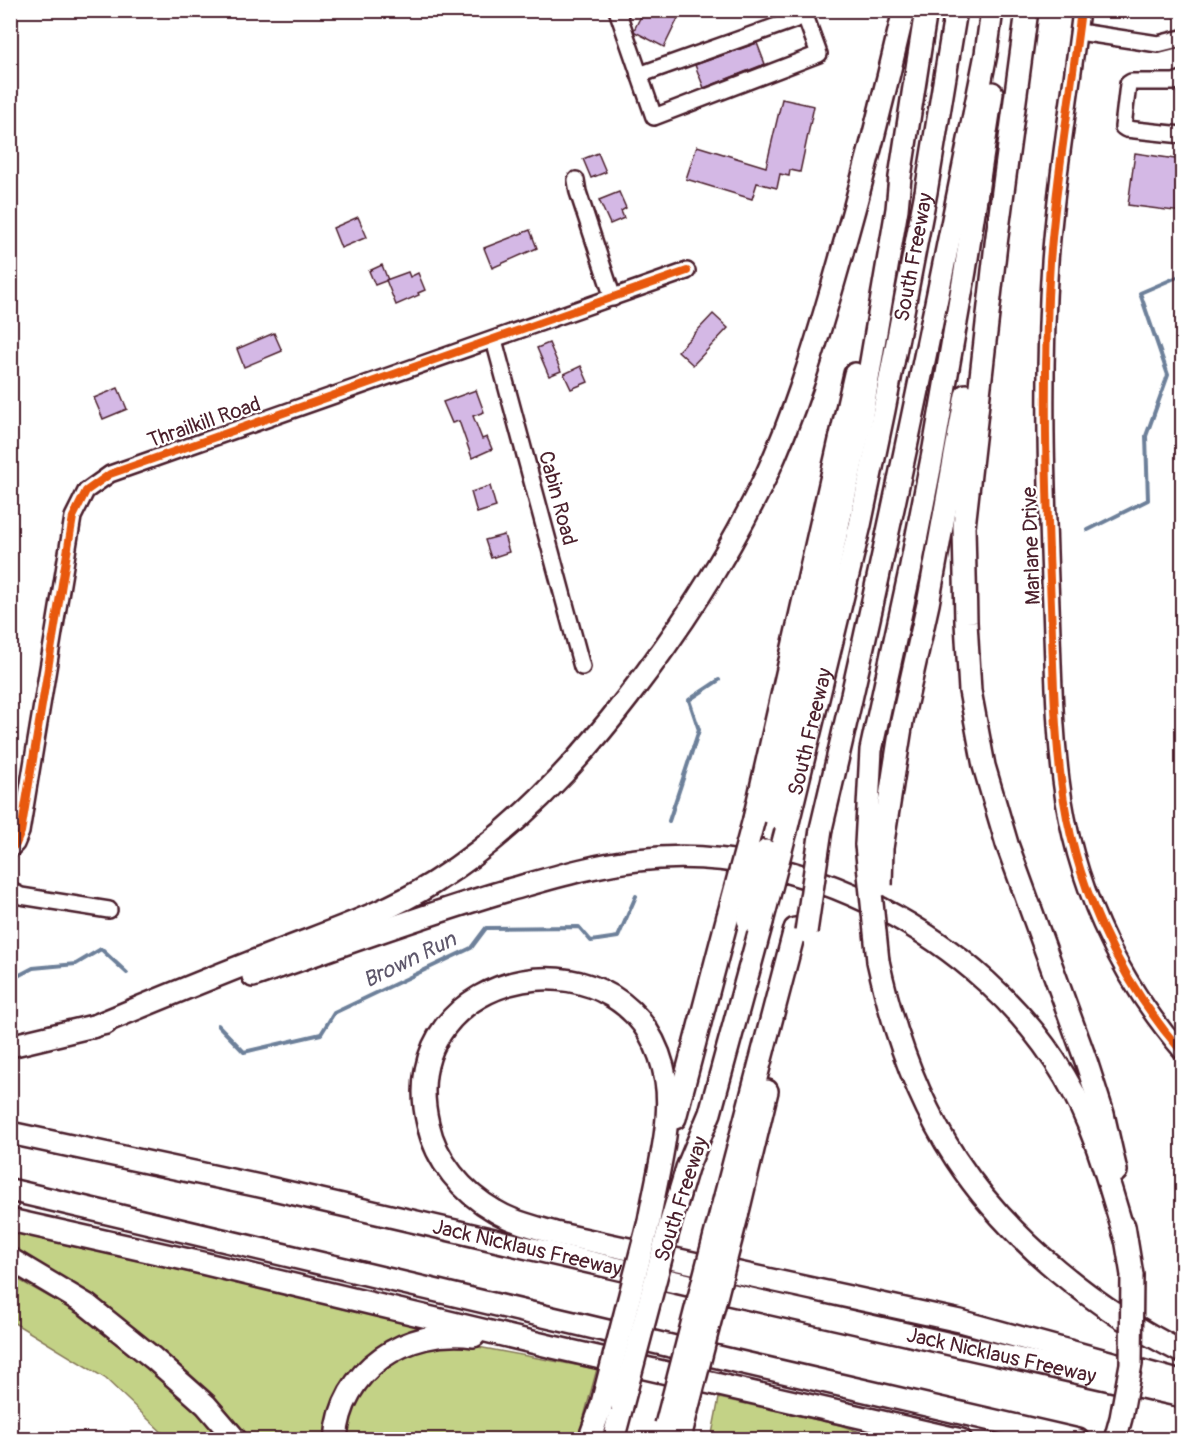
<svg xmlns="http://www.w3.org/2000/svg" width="1193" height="1450" viewBox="0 0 1193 1450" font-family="Pangolin,sans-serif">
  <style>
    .green { fill: #c3d286; stroke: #867858; stroke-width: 1.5 }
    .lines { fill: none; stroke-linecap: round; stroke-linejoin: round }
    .stream { stroke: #6d809a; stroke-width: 4 }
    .building { fill: #d4b8e5; stroke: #4a1f2b; stroke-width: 1.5 }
    .minor-casing { stroke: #4a1f2b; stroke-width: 20 }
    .highway-casing { stroke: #4a1f2b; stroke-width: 26 }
    .minor { stroke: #fff; stroke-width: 15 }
    .highway { stroke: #fff; stroke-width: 21 }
    .highway-bridge-casing { stroke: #4a1f2b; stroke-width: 26; stroke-linecap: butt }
    .highway-bridge { stroke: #fff; stroke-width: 21 }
    .cycleway-casing { stroke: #fff; stroke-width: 11 }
    .cycleway { stroke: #e8590c; stroke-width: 8 }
    .labels { text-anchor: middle; stroke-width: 4.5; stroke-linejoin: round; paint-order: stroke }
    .street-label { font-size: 21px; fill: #4a1f2b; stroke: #fff }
    .water-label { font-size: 22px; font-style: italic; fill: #5f586c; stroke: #fff }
  </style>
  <rect width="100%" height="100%" fill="#fff"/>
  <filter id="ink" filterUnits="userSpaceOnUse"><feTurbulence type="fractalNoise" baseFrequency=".0167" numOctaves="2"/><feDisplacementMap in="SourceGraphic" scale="12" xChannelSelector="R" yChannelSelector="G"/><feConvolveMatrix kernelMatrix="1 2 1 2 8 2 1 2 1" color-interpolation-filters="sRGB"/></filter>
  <g filter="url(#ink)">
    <!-- green -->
    <g class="green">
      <path d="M10,1232L432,1327C414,1335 383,1345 369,1356C343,1377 328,1407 324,1439H251C237,1424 224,1406 209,1391C149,1335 81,1291 11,1249Z"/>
      <polygon points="10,1275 71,1309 148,1366 225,1439 169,1439 105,1378 11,1321"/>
      <polygon points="462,1344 597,1369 578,1439 345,1440 349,1418 364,1387 379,1372 418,1347"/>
      <polygon points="719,1398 840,1425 879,1439 711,1439"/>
    </g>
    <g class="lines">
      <!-- stream -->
      <g class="stream">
        <polyline points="1088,530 1148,500 1146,436 1168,375 1140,293 1182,275"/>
        <polyline points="669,821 699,730 689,700 719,680"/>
        <polyline points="10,980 33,968 76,964 101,949 127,973"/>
        <polyline points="218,1025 244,1052 321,1034 334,1013 471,948 486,928 579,927 591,941 618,937 636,896"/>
      </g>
    </g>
    <!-- building -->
    <g class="building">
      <polygon points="644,10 682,10 664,47 635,32 634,30"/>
      <polygon points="757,43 765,64 704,88 695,65"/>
      <polygon points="782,99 814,106 800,172 790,170 789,176 780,174 777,188 757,183 752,199 686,179 697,146 766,167"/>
      <polygon points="598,153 606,172 591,178 583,159"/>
      <polygon points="1135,153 1182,160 1182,212 1128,205"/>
      <polygon points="619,192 626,208 621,211 624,218 610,224 599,200"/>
      <polygon points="358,217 367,237 341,248 333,228"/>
      <polygon points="530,230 537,248 492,268 484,248"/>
      <polygon points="382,265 388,280 375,285 369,271"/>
      <polygon points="408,272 410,277 418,273 425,290 418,293 419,295 396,305 386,280"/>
      <polygon points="713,314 728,328 693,365 678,351"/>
      <polygon points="274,333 282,351 244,367 237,349"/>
      <polygon points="549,343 561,371 549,376 537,348"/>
      <polygon points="581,366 588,382 571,389 564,374"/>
      <polygon points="118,388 127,409 103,419 94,398"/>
      <polygon points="476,390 484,412 473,416 482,439 487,437 492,449 472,458 459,421 452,423 443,402"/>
      <polygon points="490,486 496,507 477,513 471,492"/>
      <polygon points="504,535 509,552 491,558 485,540"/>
    </g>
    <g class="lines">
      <defs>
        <g id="minor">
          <polyline points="617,10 654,117 819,54 803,10"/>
          <path d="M1081,10C1071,94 1056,178 1050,262C1043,368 1046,474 1050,580C1053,647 1053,714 1061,780C1073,880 1116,976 1182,1052"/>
          <polyline points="1079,32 1158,44 1182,38"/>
          <polyline points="639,75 805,16"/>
          <polyline points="1182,79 1174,82 1131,82 1128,84 1123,127 1126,129 1182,135"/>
          <polyline points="576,180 578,192 613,298"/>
          <polyline points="494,340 582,667"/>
          <polyline points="10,850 16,844 21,832 73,517 86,491 110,474 687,271"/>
          <polyline points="10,890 21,896 109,910"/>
        </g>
        <g id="highway">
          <polyline points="1027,10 996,244 964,527 966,622 970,691 984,766 1007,844 1086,1061 1103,1114 1116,1171"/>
          <polyline points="754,819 855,374"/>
          <path d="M821,829C882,572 935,313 986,54L992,10"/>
          <polyline points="771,830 860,426 897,209 900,177 926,10"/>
          <path id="s1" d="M786,831L860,525L884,410L926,192L956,10"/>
          <polyline points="866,845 871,750 910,571 934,448 965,271 992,93"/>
          <polyline points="882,848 902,721 928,604 966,395"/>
          <path d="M878,961C893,1030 917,1100 956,1159C1009,1240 1097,1310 1182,1352"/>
          <path d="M253,976C337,947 420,916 505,891C548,879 593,865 637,860C799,839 983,938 1065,1077C1095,1127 1109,1185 1126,1240"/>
          <path d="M92,1027C155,1001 217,975 280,951C331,931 386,913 433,883C510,835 573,769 628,697C681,628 728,556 765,478C794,416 815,347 834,281C860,191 883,101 904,10"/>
          <polyline points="10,1046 106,1023"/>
          <polyline points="675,1118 728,916"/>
          <path id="s2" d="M10,1133L269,1188L693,1286L1182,1396"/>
          <polyline points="10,1190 675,1347 1078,1440"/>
          <polyline points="721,1212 795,929"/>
          <polyline points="737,1216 767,1091"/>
          <polyline points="10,1220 202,1263 553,1347 961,1440"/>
          <path d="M649,1221C656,1180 673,1121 666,1081C639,918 390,963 428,1124C436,1161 462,1192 495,1211C513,1222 535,1227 555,1233L960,1321L1182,1382"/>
          <polyline points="1124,1226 1132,1275"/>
          <polyline points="669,1228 687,1168 710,1113 762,922"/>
          <polyline points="10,1259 87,1305 153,1358 206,1405 236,1440"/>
          <path d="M336,1440C340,1369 407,1327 474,1336"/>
          <polyline points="589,1440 601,1407"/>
          <polyline points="613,1440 622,1406"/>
        </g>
      </defs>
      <!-- minor casing -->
      <use href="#minor" class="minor-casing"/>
      <!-- highway casing -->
      <use href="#highway" class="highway-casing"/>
      <!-- minor -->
      <use href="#minor" class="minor"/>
      <!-- highway -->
      <use href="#highway" class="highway"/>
      <defs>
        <g id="highway-bridge">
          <polyline points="866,845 878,961"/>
          <polyline points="881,885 882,848"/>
          <polyline points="728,916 754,819"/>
          <polyline points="748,920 766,851"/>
          <polyline points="762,922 786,831"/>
          <polyline points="806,932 821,829"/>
          <polyline points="622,1406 669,1228"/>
          <polyline points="601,1407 649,1221"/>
          <polyline points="666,1425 721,1212"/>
          <polyline points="682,1430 737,1216"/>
          <polyline points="1115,1440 1121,1418 1131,1364 1132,1275"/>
        </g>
      </defs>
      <!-- highway-bridge casing -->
      <use href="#highway-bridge" class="highway-bridge-casing"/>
      <!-- highway-bridge -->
      <use href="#highway-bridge" class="highway-bridge"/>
      <defs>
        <g id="cycleway">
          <path d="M1081,10C1071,94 1056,178 1050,262C1043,368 1046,474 1050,580C1053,647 1053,714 1061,780C1073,880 1116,976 1182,1052"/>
          <polyline points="10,850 16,844 21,832 73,517 86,491 110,474 687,271"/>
        </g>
      </defs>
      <!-- cycleway casing -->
      <use href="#cycleway" class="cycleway-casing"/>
      <!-- cycleway -->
      <use href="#cycleway" class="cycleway"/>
    </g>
  </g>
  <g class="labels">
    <!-- street labels -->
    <g class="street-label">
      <text dy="7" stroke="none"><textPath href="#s1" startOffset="588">South Freeway</textPath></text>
      <text transform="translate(204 422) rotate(-19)" y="7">Thrailkill Road</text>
      <text transform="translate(558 498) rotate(75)" y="7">Cabin Road</text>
      <text transform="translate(1031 546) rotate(-92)" y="7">Marlane Drive</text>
      <text dy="7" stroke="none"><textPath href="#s1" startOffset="102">South Freeway</textPath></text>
      <text transform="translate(681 1199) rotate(-72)" y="7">South Freeway</text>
      <text dy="7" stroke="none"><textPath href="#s2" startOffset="530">Jack Nicklaus Freeway</textPath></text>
      <text dy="7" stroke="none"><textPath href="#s2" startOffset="1016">Jack Nicklaus Freeway</textPath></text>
    </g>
    <!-- water labels -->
    <g class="water-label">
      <text transform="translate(409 959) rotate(-26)" y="8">Brown Run</text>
    </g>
  </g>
  <!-- margin -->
  <rect width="1193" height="1450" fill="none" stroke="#fff" stroke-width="36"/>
  <rect x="18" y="18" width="1157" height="1414" fill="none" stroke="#4a1f2b" stroke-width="2" filter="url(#ink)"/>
</svg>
